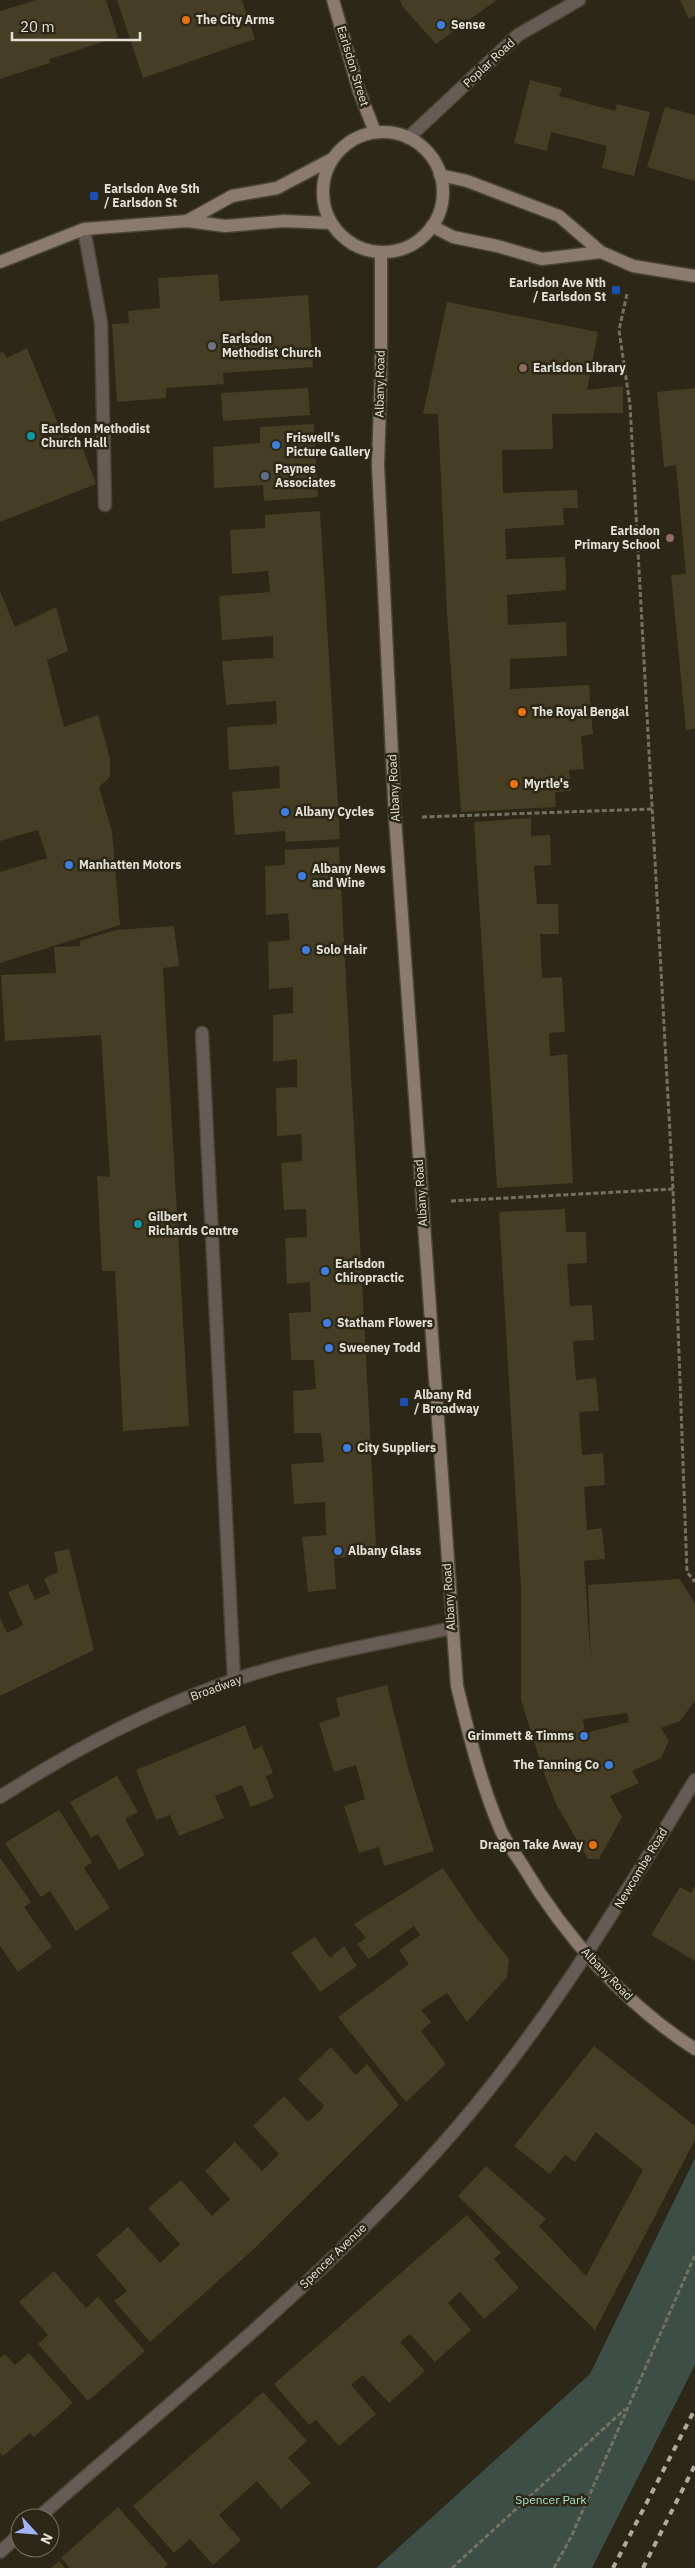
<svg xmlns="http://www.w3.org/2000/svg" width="695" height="2568" viewBox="0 0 695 2568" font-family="'IBM Plex Sans',sans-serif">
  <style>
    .green { fill: #3c4e45 }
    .building { fill: #453e24; fill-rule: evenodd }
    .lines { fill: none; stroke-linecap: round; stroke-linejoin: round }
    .lane-casing { stroke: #494535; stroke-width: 15 }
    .street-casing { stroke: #494535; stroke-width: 15 }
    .secondary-casing { stroke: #494535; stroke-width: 15 }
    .path { stroke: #757162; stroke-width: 3; stroke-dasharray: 5 2.5; stroke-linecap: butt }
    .lane { stroke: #675c55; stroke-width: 12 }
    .street { stroke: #675c55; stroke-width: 12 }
    .secondary { stroke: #8b7a6e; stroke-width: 12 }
    .rail { stroke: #afac9f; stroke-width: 4; stroke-dasharray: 6 6; stroke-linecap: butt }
    .food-dot { fill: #e8710a; stroke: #2c2716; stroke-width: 2 }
    .shop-dot { fill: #3f7fe0; stroke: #2c2716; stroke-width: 2 }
    .transit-dot { fill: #1a4fb4; stroke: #2c2716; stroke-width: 2 }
    .worship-dot { fill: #6b7280; stroke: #2c2716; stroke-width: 2 }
    .education-dot { fill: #8d6e63; stroke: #2c2716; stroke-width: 2 }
    .culture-dot { fill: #0f9aa8; stroke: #2c2716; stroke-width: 2 }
    .service-dot { fill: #5c6f8a; stroke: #2c2716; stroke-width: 2 }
    .labels { text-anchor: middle; stroke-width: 5; stroke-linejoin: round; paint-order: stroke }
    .poi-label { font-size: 12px; font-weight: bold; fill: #e4e2d7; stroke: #2c2716; text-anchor: start }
    .street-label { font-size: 12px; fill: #e4e2d7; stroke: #2c2716 }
    .park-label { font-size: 12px; fill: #a6e0c5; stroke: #2c2716 }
  </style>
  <rect width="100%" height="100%" fill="#2c2716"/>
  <!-- green -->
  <polygon class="green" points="695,2158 695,2365 592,2568 376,2568 590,2374"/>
  <!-- building -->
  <g class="building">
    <polygon points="36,0 106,0 118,37 50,59 50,63 0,79 0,11"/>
    <polygon points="117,0 242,0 255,39 143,78"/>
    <polygon points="400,0 497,0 436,44 402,6"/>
    <polygon points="680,0 695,0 695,16 689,19"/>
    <polygon points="530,80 562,88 559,96 615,111 617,104 650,112 634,176 602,168 607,146 551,132 547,151 514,143"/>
    <polygon points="665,107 695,115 695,181 647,167"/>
    <polygon points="218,274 220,301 308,295 313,367 223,373 224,384 166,388 166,398 117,402 112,324 129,323 128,311 160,308 158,278"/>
    <polygon points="447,302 598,332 587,390 623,386 623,413 552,414 553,449 502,450 503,493 577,490 578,508 563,508 564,525 505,529 506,559 565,557 566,575 566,590 507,595 508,625 566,622 567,656 510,659 510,689 589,685 593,734 581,736 584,769 569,770 571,791 555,792 556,807 461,812 447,613 438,414 423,414"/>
    <polygon points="27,348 64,439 77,433 96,484 0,522 0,353 3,352 7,358"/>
    <polygon points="308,388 310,415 223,421 221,393"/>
    <polygon points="695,388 695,729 686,730 671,575 686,574 676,465 664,467 657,392"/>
    <polygon points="314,424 318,497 264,501 263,485 214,488 213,447 260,443 260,427"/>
    <polygon points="320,511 340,839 286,842 285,831 235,835 232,792 280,788 279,766 229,770 227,727 277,724 276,701 226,705 222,661 273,658 273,636 222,640 219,596 270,592 268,571 232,574 230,530 265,528 265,515"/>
    <polygon points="0,591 15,627 56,607 68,651 47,660 64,727 98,715 110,758 110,777 99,787 112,832 120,925 0,963 0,872 47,858 38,830 0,841"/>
    <polygon points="531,818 531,836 550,835 551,865 534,866 537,904 558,904 559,934 540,934 542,978 562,977 565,1032 549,1033 550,1056 567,1054 573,1183 497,1188 474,822"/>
    <polygon points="339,847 376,1546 369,1556 334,1558 336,1589 308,1592 302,1537 326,1535 325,1502 294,1504 291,1464 324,1462 321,1433 294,1433 293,1391 316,1389 314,1360 291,1360 289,1313 311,1312 310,1282 287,1284 285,1238 307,1237 306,1209 284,1210 281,1163 302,1161 302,1147 301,1134 277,1136 276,1088 297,1087 297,1059 273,1062 273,1015 293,1013 293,987 269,989 268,942 290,940 288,913 266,915 265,866 285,865 285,850"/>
    <polygon points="174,926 179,966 163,968 189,1426 123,1431 115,1271 102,1271 97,1176 110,1177 101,1035 5,1041 1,975 56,973 54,947 80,946 80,941 115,930"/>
    <path d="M565,1209L566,1232H586L587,1263L567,1264L570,1306L592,1305L593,1322L594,1340L573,1341L576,1380L596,1378L599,1411L579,1412L582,1455L603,1453L605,1485L584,1487L587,1530L602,1528L605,1559L584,1561L591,1664L588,1585L680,1579L695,1604V1701L680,1721L661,1728L669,1741L661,1758L632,1771L639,1783L610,1796L622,1817L599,1859H588L557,1806L545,1776L521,1700V1588L499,1212ZM627,1713L629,1722L585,1733L583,1719Z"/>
    <polygon points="69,1549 94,1650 0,1696 0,1618 7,1633 23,1625 8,1592 28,1584 35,1600 50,1593 44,1579 58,1572 54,1552"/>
    <polygon points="387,1685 408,1768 434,1851 384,1866 379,1847 359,1853 344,1806 365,1799 356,1765 334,1772 319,1723 340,1716 336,1698"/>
    <polygon points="245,1725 254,1750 262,1746 273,1773 266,1776 274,1798 251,1807 242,1785 215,1796 224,1818 179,1836 170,1815 156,1820 136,1770"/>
    <polygon points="117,1776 138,1812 125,1819 145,1855 119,1870 98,1834 91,1838 70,1802"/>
    <polygon points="59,1810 92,1862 84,1868 110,1908 76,1931 50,1891 41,1897 5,1843"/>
    <polygon points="0,1858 31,1902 24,1907 52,1947 18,1972 0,1946"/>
    <polygon points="443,1868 475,1916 509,1959 507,1977 467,2022 447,1993 421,2010 431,2022 421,2031 446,2064 406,2102 338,2017 409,1964 399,1950 420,1935 414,1926 369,1959 357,1944 366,1938 354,1924"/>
    <polygon points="695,1886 695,1961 651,1935 680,1887 691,1893"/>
    <polygon points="315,1937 330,1958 344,1946 357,1966 320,1992 291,1953"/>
    <polygon points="594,2046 695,2126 695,2140 595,2330 458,2196 486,2166 546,2219 539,2226 586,2276 643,2170 596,2132 575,2162 565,2155 550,2174 514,2146"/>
    <polygon points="331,2047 356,2075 367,2064 399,2105 257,2246 150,2342 114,2301 127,2291 96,2255 128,2227 160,2263 180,2244 148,2208 181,2180 212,2216 230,2199 205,2171 235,2142 262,2171 279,2154 253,2126 284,2096 308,2122 317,2114 324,2106 298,2079"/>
    <polygon points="467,2215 501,2253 494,2259 519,2288 484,2319 460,2292 448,2303 471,2330 435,2362 410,2334 400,2342 425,2371 389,2403 363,2375 359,2378 351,2385 376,2414 339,2446 316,2420 309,2425 274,2384"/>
    <polygon points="54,2271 86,2308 98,2297 145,2351 88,2401 38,2344 48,2335 19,2302"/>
    <polygon points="29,2353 73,2403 34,2437 30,2433 3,2456 0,2453 0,2358 5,2354 15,2365"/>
    <polygon points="263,2392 307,2441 288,2458 311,2483 281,2509 257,2481 219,2515 241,2540 213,2565 190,2539 174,2553 133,2506"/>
    <polygon points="118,2507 168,2564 164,2568 70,2568 61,2558"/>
    <polygon points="59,2561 65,2568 51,2568"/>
  </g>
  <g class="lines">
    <defs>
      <g id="lane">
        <polyline points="84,229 101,323 105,505"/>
        <polyline points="202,1033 234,1680"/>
      </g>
      <g id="street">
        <polyline points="408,138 518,35 579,0"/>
        <path d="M0,1797C73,1750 152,1708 234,1680C304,1656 379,1644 452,1628"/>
        <path d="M38,2518C176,2397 320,2282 442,2145C541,2034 618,1906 695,1780"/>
        <polyline points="0,2552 20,2534"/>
      </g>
      <g id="secondary">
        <polyline points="333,0 359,91 375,132"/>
        <circle cx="383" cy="192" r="60"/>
        <polyline points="440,175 467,181 559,216 601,252 633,266 695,276"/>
        <polyline points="187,221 232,196 277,188 332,159"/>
        <polyline points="432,226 453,237 497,246 542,259 601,252"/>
        <path d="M381,253V372L378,465L395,818L457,1686C469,1735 481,1784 501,1831C507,1843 516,1855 523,1866C565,1937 625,2004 695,2049"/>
        <polyline points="0,262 84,229 187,221 225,226 284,221 330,223"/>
      </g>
    </defs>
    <!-- lane casing -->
    <use href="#lane" class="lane-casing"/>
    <!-- street casing -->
    <use href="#street" class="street-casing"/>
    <!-- secondary casing -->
    <use href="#secondary" class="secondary-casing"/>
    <!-- path -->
    <g class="path">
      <polyline points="627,294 619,330 630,405 673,1189 687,1572 695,1582"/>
      <polyline points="422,817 652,809"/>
      <polyline points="451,1201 673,1189"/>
      <polyline points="452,2568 625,2409"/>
      <polyline points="554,2568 571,2537 695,2255"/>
    </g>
    <!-- lane -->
    <use href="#lane" class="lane"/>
    <!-- street -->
    <use href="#street" class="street"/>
    <!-- secondary -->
    <use href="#secondary" class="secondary"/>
    <!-- rail -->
    <g class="rail">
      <polyline points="613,2568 695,2409"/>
      <polyline points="643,2568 695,2465"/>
    </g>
  </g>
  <!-- markers -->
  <g class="food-dot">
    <circle cx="186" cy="20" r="5"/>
    <circle cx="522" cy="712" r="5"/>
    <circle cx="514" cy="784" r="5"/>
    <circle cx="593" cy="1845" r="5"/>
  </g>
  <g class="shop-dot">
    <circle cx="441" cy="25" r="5"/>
    <circle cx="276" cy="445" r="5"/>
    <circle cx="285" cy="812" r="5"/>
    <circle cx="69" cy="865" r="5"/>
    <circle cx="302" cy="876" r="5"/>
    <circle cx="306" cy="950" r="5"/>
    <circle cx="325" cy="1271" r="5"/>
    <circle cx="327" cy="1323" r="5"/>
    <circle cx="329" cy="1348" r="5"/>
    <circle cx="347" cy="1448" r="5"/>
    <circle cx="338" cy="1551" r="5"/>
    <circle cx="584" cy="1736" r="5"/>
    <circle cx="609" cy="1765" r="5"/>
  </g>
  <g class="transit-dot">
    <rect x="89" y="191" width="10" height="10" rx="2.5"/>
    <rect x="611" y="285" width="10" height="10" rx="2.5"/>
    <rect x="399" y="1397" width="10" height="10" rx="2.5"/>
  </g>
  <circle class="worship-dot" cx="212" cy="346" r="5"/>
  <g class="education-dot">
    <circle cx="523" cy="368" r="5"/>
    <circle cx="670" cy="538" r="5"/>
  </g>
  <g class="culture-dot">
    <circle cx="31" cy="436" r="5"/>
    <circle cx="138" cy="1224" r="5"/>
  </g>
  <circle class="service-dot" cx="265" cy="476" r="5"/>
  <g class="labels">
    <!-- poi labels -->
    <g class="poi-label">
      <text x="196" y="24">The City Arms</text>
      <text x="451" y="29">Sense</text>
      <text x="104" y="193">Earlsdon Ave Sth<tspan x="104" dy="14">/ Earlsdon St</tspan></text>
      <text x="606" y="287" text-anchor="end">Earlsdon Ave Nth<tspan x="606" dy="14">/ Earlsdon St</tspan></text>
      <text x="222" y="343">Earlsdon<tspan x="222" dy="14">Methodist Church</tspan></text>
      <text x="533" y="372">Earlsdon Library</text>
      <text x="41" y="433">Earlsdon Methodist<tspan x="41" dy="14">Church Hall</tspan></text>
      <text x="286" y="442">Friswell's<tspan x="286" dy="14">Picture Gallery</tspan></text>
      <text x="275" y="473">Paynes<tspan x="275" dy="14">Associates</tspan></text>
      <text x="660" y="535" text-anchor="end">Earlsdon<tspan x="660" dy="14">Primary School</tspan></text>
      <text x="532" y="716">The Royal Bengal</text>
      <text x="524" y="788">Myrtle's</text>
      <text x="295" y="816">Albany Cycles</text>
      <text x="79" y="869">Manhatten Motors</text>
      <text x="312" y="873">Albany News<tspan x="312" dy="14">and Wine</tspan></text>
      <text x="316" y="954">Solo Hair</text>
      <text x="148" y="1221">Gilbert<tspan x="148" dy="14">Richards Centre</tspan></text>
      <text x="335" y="1268">Earlsdon<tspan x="335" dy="14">Chiropractic</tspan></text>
      <text x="337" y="1327">Statham Flowers</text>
      <text x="339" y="1352">Sweeney Todd</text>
      <text x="414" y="1399">Albany Rd<tspan x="414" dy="14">/ Broadway</tspan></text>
      <text x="357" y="1452">City Suppliers</text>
      <text x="348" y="1555">Albany Glass</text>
      <text x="574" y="1740" text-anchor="end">Grimmett &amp; Timms</text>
      <text x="599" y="1769" text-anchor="end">The Tanning Co</text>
      <text x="583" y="1849" text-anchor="end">Dragon Take Away</text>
    </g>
    <!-- street labels -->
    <g class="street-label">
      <text transform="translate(489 63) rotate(-43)" y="4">Poplar Road</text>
      <text transform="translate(353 66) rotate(73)" y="4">Earlsdon Street</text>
      <text transform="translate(380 384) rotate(-89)" y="4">Albany Road</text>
      <text transform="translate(394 788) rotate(-93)" y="4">Albany Road</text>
      <text transform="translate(421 1193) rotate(-94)" y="4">Albany Road</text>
      <text transform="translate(449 1597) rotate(-94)" y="4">Albany Road</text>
      <text transform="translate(216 1688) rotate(-20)" y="4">Broadway</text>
      <text transform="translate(641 1868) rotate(-59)" y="4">Newcombe Road</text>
      <text transform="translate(607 1974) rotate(46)" y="4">Albany Road</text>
      <text transform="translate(333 2256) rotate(-44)" y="4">Spencer Avenue</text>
    </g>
    <!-- park labels -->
    <g class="park-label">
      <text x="551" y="2504">Spencer Park</text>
    </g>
  </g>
  <!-- north arrow -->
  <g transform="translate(35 2533) rotate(116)"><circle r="24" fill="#2c2716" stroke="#767263"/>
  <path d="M0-4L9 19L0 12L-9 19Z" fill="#a0b3fd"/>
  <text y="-8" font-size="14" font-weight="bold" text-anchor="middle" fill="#e4e2d7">N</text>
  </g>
  <!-- scale -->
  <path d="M12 32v8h128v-8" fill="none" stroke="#e4e2d7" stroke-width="2.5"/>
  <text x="20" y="32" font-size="15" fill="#e4e2d7" stroke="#2c2716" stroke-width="4" paint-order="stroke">20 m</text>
</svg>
